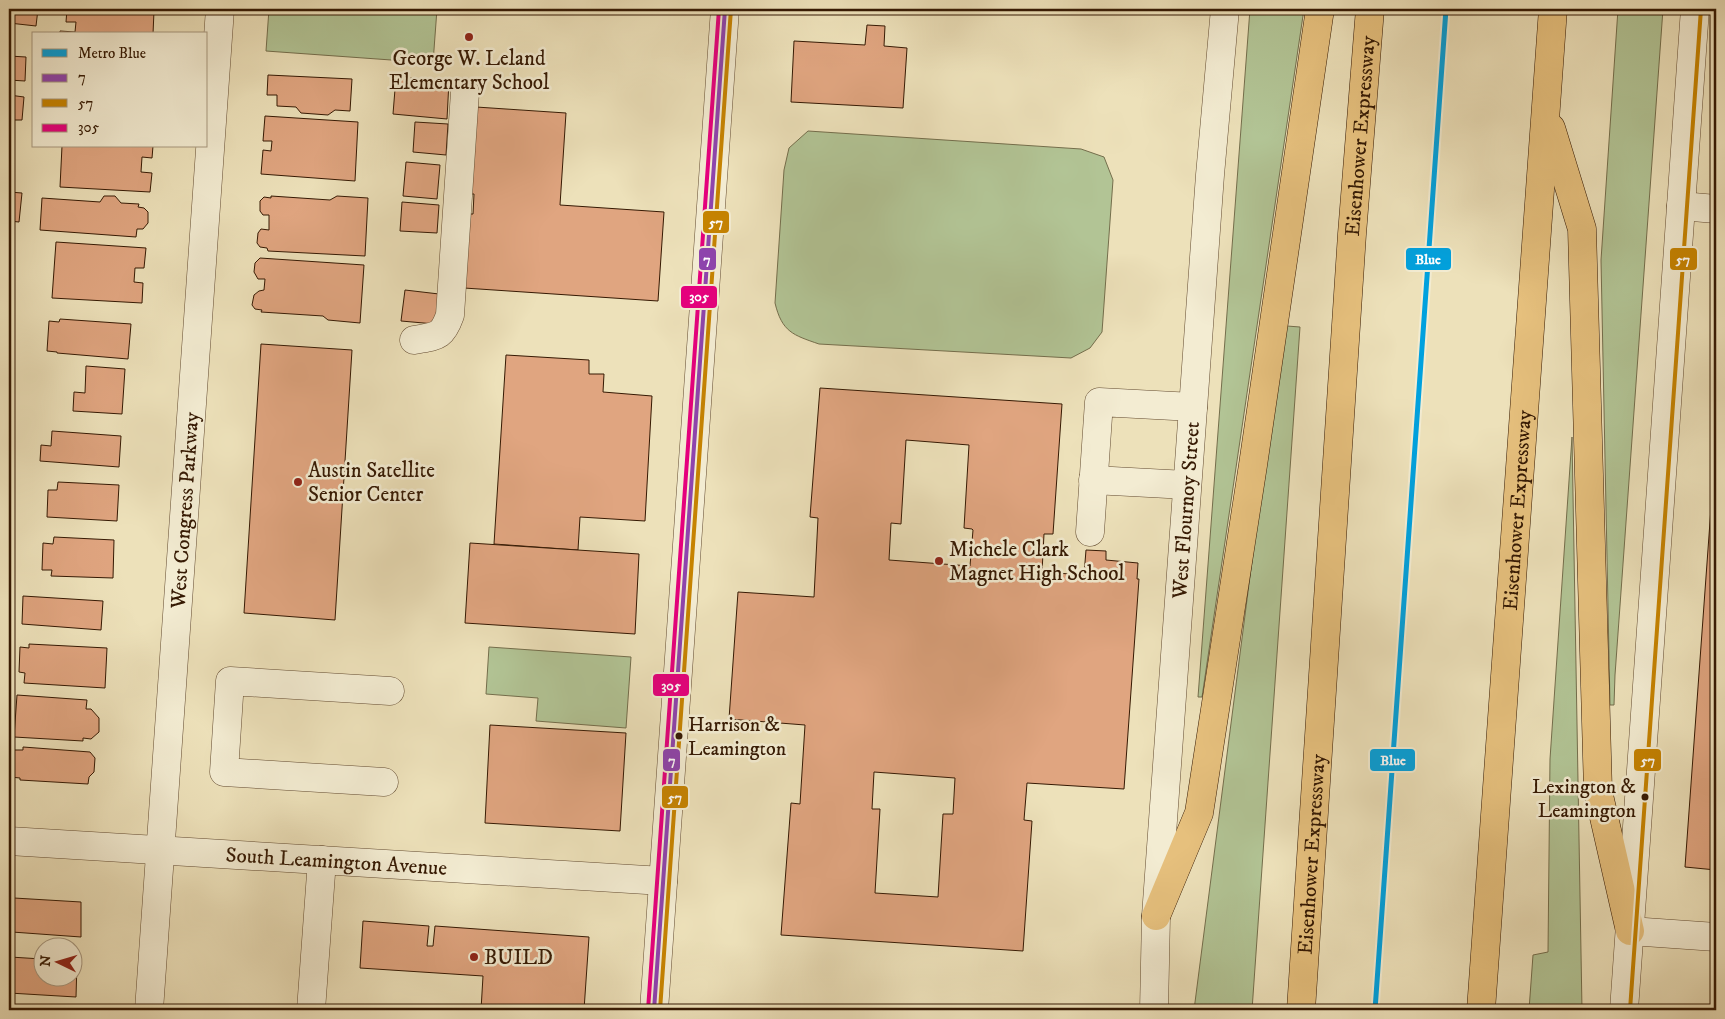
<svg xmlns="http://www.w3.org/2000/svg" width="1725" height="1019" viewBox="0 0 1725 1019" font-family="'IM FELL DW Pica',serif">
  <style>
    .green { fill: #b2c495; stroke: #746e4c }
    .building { fill: #e0a580; stroke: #351903; fill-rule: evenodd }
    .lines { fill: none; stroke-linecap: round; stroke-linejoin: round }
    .minor-casing { stroke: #634b31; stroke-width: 29 }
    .highway-casing { stroke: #351903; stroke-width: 29 }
    .minor { stroke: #f3ecd2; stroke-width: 28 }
    .highway { stroke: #e6c07d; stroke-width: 28 }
    .bus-1-casing { stroke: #f3ecd2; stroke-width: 8 }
    .bus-2-casing { stroke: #f3ecd2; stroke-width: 8 }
    .bus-3-casing { stroke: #f3ecd2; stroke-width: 8 }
    .bus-1 { stroke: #8e44ad; stroke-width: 4 }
    .bus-2 { stroke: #c68301; stroke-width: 4 }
    .bus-3 { stroke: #e5007d; stroke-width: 4 }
    .metro-1-casing { stroke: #f3ecd2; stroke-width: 9 }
    .metro-1 { stroke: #00a1de; stroke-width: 5 }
    .poi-dot { fill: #8f2418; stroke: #f3ecd2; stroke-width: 2 }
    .bus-dot { fill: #351903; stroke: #f3ecd2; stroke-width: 2 }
    .labels { text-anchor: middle; stroke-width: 5; stroke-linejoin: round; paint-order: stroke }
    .bus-label { font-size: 20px; fill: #351903; stroke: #f3ecd2; text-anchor: start }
    .poi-label { font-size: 21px; fill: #351903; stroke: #f3ecd2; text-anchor: start }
    .street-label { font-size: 21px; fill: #351903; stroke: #f3ecd2 }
    .line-badge { stroke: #f3ecd2; stroke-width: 2 }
    .badge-label { font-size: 14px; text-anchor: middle; font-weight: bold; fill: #fff }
  </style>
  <rect width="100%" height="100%" fill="#ede1ba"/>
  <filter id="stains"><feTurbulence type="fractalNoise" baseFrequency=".004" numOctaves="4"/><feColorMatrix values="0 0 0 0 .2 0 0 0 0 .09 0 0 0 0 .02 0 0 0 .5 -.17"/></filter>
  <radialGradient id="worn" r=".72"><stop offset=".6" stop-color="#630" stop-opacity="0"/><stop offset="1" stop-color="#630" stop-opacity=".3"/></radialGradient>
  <!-- green -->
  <g class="green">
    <polygon points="269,9 437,9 433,63 266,51"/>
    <polygon points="1250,9 1304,9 1202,697 1198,697"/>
    <polygon points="1618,9 1663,9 1615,675 1614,705 1610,705 1601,260"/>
    <path d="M808,131L1081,149L1104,157L1113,180L1102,332L1090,348L1071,358L819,344C793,335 782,332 775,303L784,170L789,148Z"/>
    <polygon points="1287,326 1300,327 1252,1010 1194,1010 1256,530"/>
    <polygon points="1572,437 1582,1010 1529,1010 1533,955 1548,952 1550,759"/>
    <polygon points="489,647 631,657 626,728 536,721 538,698 486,694"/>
  </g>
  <!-- building -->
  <g class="building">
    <polygon points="9,9 38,9 36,26 9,23"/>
    <polygon points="67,9 117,9 154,11 153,34 60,34 60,31 75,32 76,22 66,22"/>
    <polygon points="867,25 885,26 884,46 907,48 903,108 791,102 794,41 865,45"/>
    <polygon points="9,56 26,57 25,81 9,80"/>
    <polygon points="268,75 352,79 350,111 335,110 328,115 301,113 296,107 277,106 277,95 267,95"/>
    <polygon points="396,77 449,81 447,119 393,114"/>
    <polygon points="9,95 24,97 22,120 9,120"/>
    <polygon points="476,107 566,113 560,205 664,212 658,301 464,288 469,214 473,214 474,194 470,194"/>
    <polygon points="265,116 358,122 355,181 261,174 263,150 271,151 272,141 263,141"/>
    <polygon points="415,122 448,124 446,155 413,152"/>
    <polygon points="62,146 153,146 152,158 142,157 141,172 152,173 150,192 60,187"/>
    <polygon points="406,162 440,165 437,199 403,196"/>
    <polygon points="9,192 22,193 19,222 9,221"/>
    <polygon points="104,196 115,196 121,203 139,204 138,207 144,208 148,212 148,223 143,229 137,229 136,237 40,230 42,198 100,202"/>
    <polygon points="271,196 330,200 337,196 368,198 365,256 268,251 267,248 260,247 257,243 258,233 261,229 269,230 269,215 263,215 260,211 260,201 264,197 271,198"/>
    <polygon points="402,202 439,205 437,233 400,231"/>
    <polygon points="56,242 146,248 144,268 135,268 134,282 143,283 142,303 52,298"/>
    <polygon points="260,258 364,265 360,323 328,320 323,316 261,312 262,310 255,309 252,305 254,295 259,291 264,290 265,279 258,279 254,272 255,263"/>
    <polygon points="405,290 439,294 435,324 401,321"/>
    <polygon points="60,319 131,324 128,359 57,353 57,352 47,351 49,321 59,322"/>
    <polygon points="9,323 12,324 11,351 9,350"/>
    <polygon points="261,344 352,350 335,620 244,613"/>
    <polygon points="506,355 589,360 589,374 604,374 603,392 652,396 645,521 580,517 578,550 494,544"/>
    <polygon points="86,366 125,369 122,414 73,411 74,392 85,393"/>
    <path d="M820,388L1062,404L1053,534H1044L1042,572L1084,575L1086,550L1106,551V560L1138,563L1137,579H1139L1124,789L1027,783L1024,820L1032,821L1023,951L781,935L791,803L800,804L805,725L729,719L738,592L814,597L818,518L810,517ZM906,440L969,445L964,528L972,529L973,530L970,566L889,560L891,523L901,524ZM874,772L955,778L953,814H943L938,897L875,893L880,809H872Z"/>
    <polygon points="52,431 121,436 119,467 40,461 41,445 51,446"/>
    <polygon points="1716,439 1716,870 1685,867"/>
    <polygon points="58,482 119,485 117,521 47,517 48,490 57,490"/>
    <polygon points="54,537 114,540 113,578 51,576 52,570 42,570 43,543 53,544"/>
    <polygon points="470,543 639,554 635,634 465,623"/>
    <polygon points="23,596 103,601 101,630 22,624"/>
    <polygon points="29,644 107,648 105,688 24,683 25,673 19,672 20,647 29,648"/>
    <polygon points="17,695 87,700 86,709 91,709 99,718 99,732 91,739 83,738 83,741 14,737"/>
    <polygon points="490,725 626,733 620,831 485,823"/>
    <polygon points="23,747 90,752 95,758 94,772 89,777 88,784 20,780 20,778 10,777 12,750 23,750"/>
    <polygon points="14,898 81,902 81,937 12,932"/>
    <polygon points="363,921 429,926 427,946 433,946 435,926 589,937 584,1010 481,1010 483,976 360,968"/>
    <polygon points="10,957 42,959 42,976 72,976 72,961 77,962 76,997 9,993"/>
  </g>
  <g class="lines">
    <defs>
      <g id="minor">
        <polyline points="1681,206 1716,209"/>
        <path d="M414,340C436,336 442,338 450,315L465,92"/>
        <polyline points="1093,480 1187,485"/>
        <polyline points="1090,532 1099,402 1193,407"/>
        <polyline points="384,782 224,772 230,681 390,691"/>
        <path id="s1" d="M9,841L663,881"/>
        <polyline points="1630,931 1716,937"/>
        <path id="s2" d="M149,1010L220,9"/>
        <polyline points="311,1010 322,860"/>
        <polyline points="654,1010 725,9"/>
        <path id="s3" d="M1154,1010L1156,916L1210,175L1225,9"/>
        <polyline points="1624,1010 1695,9"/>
      </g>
      <g id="highway">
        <polyline points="1551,128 1582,229 1598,791 1630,931"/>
        <polyline points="1156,916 1199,813 1253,465 1320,9"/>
        <path id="s4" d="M1301,1010L1352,234L1370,9"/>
        <path id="s5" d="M1481,1010L1553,9"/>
      </g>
    </defs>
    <!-- minor casing -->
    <use href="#minor" class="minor-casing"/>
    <!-- highway casing -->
    <use href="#highway" class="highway-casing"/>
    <!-- minor -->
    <use href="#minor" class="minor"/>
    <!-- highway -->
    <use href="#highway" class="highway"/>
    <defs>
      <polyline id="bus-1" points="654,1010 725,9"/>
      <g id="bus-2">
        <polyline points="660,1010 731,9"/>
        <polyline points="1630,1010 1701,9"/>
      </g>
      <polyline id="bus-3" points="648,1010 719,9"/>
    </defs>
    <!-- bus-1 casing -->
    <use href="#bus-1" class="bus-1-casing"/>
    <!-- bus-2 casing -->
    <use href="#bus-2" class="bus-2-casing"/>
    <!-- bus-3 casing -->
    <use href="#bus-3" class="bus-3-casing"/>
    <!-- bus-1 -->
    <use href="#bus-1" class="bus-1"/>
    <!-- bus-2 -->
    <use href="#bus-2" class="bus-2"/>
    <!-- bus-3 -->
    <use href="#bus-3" class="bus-3"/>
    <defs>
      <polyline id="metro-1" points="1375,1010 1446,9"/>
    </defs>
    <!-- metro-1 casing -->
    <use href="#metro-1" class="metro-1-casing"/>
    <!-- metro-1 -->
    <use href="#metro-1" class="metro-1"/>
  </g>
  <!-- markers -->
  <g class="poi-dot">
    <circle cx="469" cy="37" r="5"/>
    <circle cx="298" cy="482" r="5"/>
    <circle cx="939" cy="561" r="5"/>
    <circle cx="474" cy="957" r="5"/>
  </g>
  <g class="bus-dot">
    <circle cx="679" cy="736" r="4.5"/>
    <circle cx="1645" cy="797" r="4.5"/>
  </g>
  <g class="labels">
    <!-- bus labels -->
    <g class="bus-label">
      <text x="688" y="731">Harrison &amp;<tspan x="688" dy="24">Leamington</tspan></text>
      <text x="1636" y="793" text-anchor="end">Lexington &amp;<tspan x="1636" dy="24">Leamington</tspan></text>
    </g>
    <!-- poi labels -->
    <g class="poi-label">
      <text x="469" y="65" text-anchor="middle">George W. Leland<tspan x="469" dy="24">Elementary School</tspan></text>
      <text x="308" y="477">Austin Satellite<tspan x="308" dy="24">Senior Center</tspan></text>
      <text x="949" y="556">Michele Clark<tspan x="949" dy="24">Magnet High School</tspan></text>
      <text x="484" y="964">BUILD</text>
    </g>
    <!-- street labels -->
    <g class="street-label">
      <text dy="7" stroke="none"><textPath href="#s4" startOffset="876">Eisenhower Expressway</textPath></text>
      <text dy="7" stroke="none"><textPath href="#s2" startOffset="501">West Congress Parkway</textPath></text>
      <text dy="7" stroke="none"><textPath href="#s3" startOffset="501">West Flournoy Street</textPath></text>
      <text dy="7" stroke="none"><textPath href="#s5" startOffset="501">Eisenhower Expressway</textPath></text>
      <text dy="7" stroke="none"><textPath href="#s4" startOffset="156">Eisenhower Expressway</textPath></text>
      <text dy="7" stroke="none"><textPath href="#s1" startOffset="328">South Leamington Avenue</textPath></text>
    </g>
  </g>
  <g class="line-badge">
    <rect x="702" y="210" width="28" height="24" rx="5" fill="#c68301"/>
    <rect x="698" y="247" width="19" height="24" rx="5" fill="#8e44ad"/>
    <rect x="1405" y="247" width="47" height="24" rx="5" fill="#00a1de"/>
    <rect x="1669" y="247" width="29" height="24" rx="5" fill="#c68301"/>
    <rect x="680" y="285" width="38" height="24" rx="5" fill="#e5007d"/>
    <rect x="652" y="673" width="38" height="24" rx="5" fill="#e5007d"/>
    <rect x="662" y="748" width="19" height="24" rx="5" fill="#8e44ad"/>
    <rect x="1369" y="748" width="47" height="24" rx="5" fill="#00a1de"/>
    <rect x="1633" y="748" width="29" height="24" rx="5" fill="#c68301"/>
    <rect x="661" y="785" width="28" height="24" rx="5" fill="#c68301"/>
  </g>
  <g class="badge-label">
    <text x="716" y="227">57</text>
    <text x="707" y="264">7</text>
    <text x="1428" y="264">Blue</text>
    <text x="1683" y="264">57</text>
    <text x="699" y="301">305</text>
    <text x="671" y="690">305</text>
    <text x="672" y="765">7</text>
    <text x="1393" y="765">Blue</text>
    <text x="1648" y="765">57</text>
    <text x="675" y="802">57</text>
  </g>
  <!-- margin -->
  <rect width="1725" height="1019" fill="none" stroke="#ede1ba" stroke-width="30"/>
  <rect x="10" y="10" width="1705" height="999" fill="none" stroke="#351903" stroke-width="2.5"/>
  <rect x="15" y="15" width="1695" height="989" fill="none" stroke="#351903"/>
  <!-- legend -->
  <rect x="32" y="32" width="175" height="115" fill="#f3ecd2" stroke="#a7987f"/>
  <rect x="42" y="49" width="25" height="8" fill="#00a1de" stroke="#a7987f"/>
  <text x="78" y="58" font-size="15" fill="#351903">Metro Blue</text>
  <rect x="42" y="74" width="25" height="8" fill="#8e44ad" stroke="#a7987f"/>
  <text x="78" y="82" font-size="15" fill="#351903">7</text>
  <rect x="42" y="99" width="25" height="8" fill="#c68301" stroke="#a7987f"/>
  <text x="78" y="108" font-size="15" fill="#351903">57</text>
  <rect x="42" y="124" width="25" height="8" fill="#e5007d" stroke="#a7987f"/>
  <text x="78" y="132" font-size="15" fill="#351903">305</text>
  <!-- north arrow -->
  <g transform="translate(58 962) rotate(275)"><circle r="24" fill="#f3ecd2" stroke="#a7987f"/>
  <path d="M0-4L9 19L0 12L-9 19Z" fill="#8f2418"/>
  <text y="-8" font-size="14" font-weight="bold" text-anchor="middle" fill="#351903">N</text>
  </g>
  <rect width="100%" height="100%" filter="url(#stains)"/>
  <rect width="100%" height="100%" fill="url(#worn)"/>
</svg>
